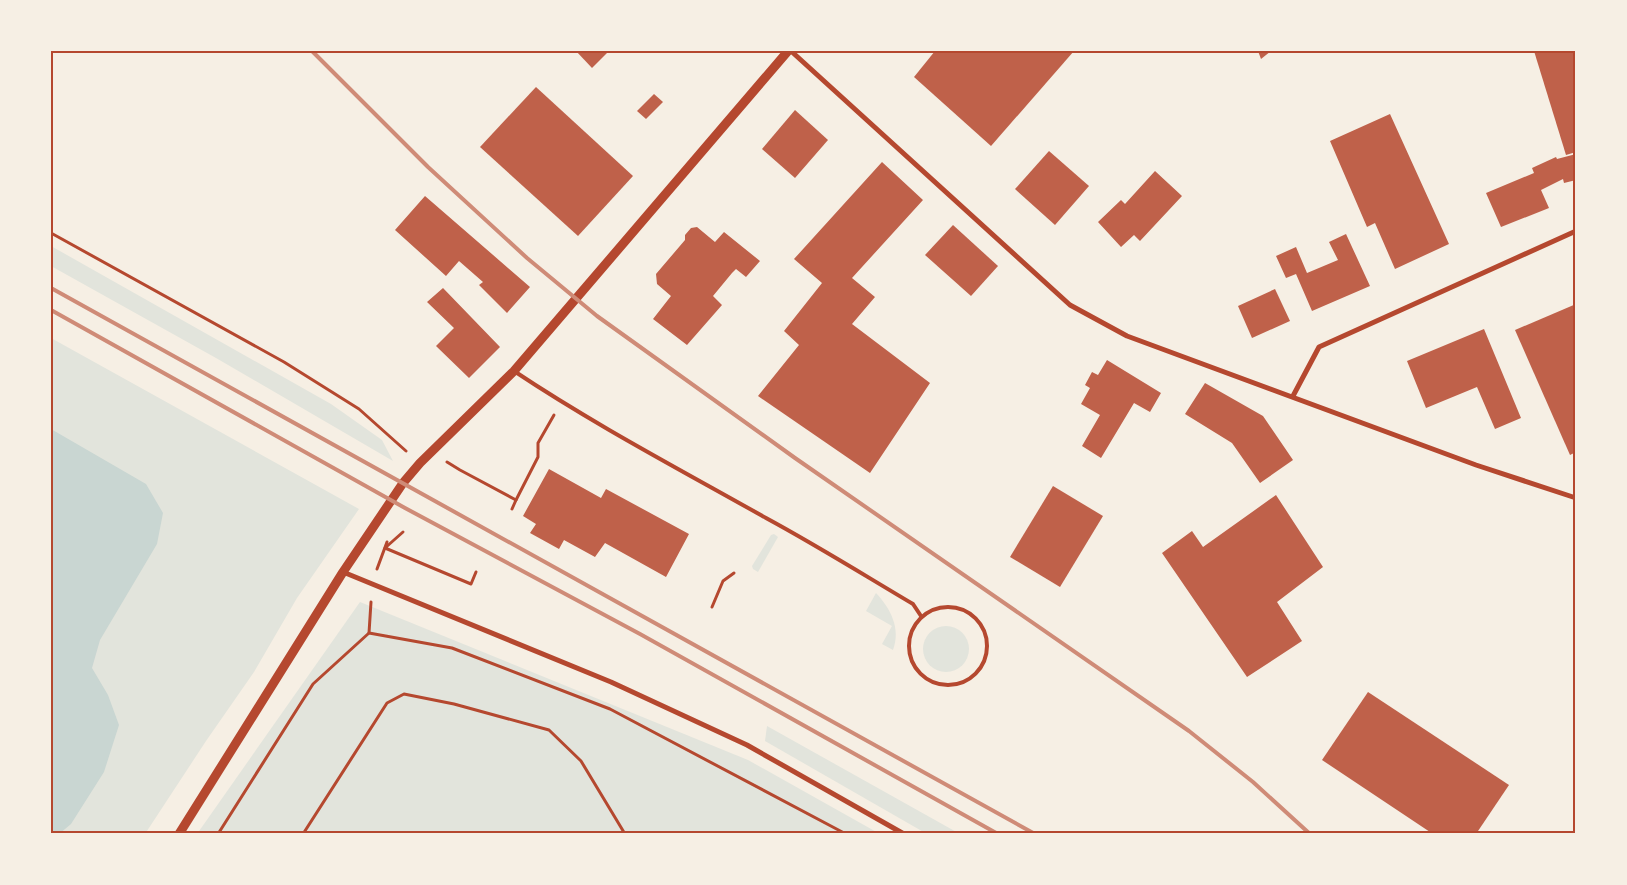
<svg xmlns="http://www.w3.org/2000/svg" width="1627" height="885" viewBox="0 0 1627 885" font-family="Georgia,serif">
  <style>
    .green { fill: #e2e4dc }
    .water { fill: #c9d6d2 }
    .building { fill: #bf614a }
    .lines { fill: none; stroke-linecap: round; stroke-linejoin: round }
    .path { stroke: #b5482f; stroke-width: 3 }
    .service { stroke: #b5482f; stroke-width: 4 }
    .minor { stroke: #b5482f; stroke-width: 5 }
    .tertiary { stroke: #b5482f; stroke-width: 9 }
    .rail { stroke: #cf8b77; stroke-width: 4 }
    .neatline { fill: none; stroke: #b5482f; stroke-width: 2 }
  </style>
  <rect width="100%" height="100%" fill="#f6efe4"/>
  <!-- green -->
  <g class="green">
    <polygon points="51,246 331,404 382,440 393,461 216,358 51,266"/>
    <polygon points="51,338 359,509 297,598 254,672 206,741 145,834 51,834"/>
    <polygon points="774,534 778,537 758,572 753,569 752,566 771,535"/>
    <path d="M876,593C891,609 901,629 893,650L882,644L892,626L866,611Z"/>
    <polygon points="360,602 748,760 880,834 197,834"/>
    <circle cx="946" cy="649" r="23"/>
    <polygon points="767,726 960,834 927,834 765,741"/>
  </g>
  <!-- water -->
  <polygon class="water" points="51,429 146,484 163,513 157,544 100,640 92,668 108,695 119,725 104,772 71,824 59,834 51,834"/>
  <!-- building -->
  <g class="building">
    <polygon points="576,51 609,51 592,68"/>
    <polygon points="935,51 1074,51 991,146 914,77"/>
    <polygon points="1258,51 1271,51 1261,59"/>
    <polygon points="1534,51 1576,51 1576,152 1566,155"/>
    <polygon points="536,87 633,176 578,236 480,147"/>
    <polygon points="654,94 663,102 646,119 637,111"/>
    <polygon points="795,110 828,140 795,178 762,149"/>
    <polygon points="1390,114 1449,244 1395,269 1375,223 1367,227 1330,141"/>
    <polygon points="1049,151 1089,186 1055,225 1015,189"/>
    <polygon points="1576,154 1576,180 1564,183 1563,179 1541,190 1549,208 1501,227 1486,193 1534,173 1532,168 1556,157 1557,159"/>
    <polygon points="882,162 923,200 852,278 875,297 852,324 930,383 870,473 758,396 799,345 784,331 822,283 794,259"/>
    <polygon points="1155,171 1182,196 1140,241 1134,235 1121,247 1098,222 1121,200 1125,204"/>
    <polygon points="425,196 530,287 507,313 479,285 483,282 459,261 446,276 395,230"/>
    <polygon points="953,225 998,266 971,296 925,255"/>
    <polygon points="697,227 715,242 724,232 760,261 746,277 736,269 732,273 713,296 722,305 687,345 653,319 671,296 657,284 656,274 685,240 685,235 691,228"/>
    <polygon points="1346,234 1370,286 1312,311 1296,274 1286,278 1276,256 1296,247 1307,273 1338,260 1329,242"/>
    <polygon points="443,288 500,347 469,378 436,346 454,328 427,302"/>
    <polygon points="1275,289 1290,321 1252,338 1238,306"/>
    <polygon points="1576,304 1576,452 1570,455 1515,330"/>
    <polygon points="1484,329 1521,418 1495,429 1477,387 1426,408 1407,361"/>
    <polygon points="1107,360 1161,393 1150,412 1134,403 1101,458 1082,446 1100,415 1081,404 1090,388 1085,385 1092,372 1098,375"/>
    <polygon points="1205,383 1263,416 1293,460 1260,483 1232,443 1185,414"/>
    <polygon points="549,469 601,498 606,489 689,534 666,577 605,543 595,557 564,540 559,549 530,533 536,524 523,516"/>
    <polygon points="1053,486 1103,516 1060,587 1010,557"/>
    <polygon points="1276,495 1323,567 1277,602 1302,641 1247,677 1162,553 1192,531 1203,547"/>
    <polygon points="1368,692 1509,785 1476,834 1433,834 1322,760"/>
  </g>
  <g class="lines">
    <!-- path -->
    <g class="path">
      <polyline points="51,233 284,362 359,409 406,451"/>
      <polyline points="447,462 460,470 516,500 512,509"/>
      <polyline points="516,500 538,457 538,443 554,415"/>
      <polyline points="403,532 385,548 471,584 476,572"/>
      <polyline points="377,569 387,542"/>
      <polyline points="712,607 723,581 734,573"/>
      <polyline points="369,633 452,648 610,709 846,834"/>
      <polyline points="218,834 313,684 369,633 371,602"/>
      <polyline points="303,834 387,703 404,694 454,704 549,730 581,761 625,834"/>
    </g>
    <!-- service -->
    <g class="service">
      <path d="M514,371C595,425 681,470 766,518C816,545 864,575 913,604L921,616"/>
      <circle cx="948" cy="646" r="39"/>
    </g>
    <!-- minor -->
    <g class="minor">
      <polyline points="791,51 1070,305 1127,336 1476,465 1576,498"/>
      <polyline points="1293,396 1319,347 1576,231"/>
      <polyline points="343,572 611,682 747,745 904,834"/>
    </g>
    <!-- tertiary -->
    <polyline class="tertiary" points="179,834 343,572 403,483 420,463 514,371 788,51"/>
    <!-- rail -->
    <g class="rail">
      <polyline points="312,51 428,167 527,258 597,316 795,458 1189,731 1253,782 1310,834"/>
      <polyline points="51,288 1035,834"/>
      <polyline points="51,310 405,508 640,634 998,834"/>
    </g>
  </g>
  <!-- border -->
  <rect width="1627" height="885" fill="none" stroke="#f6efe4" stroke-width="105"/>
  <rect x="52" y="52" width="1522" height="780" class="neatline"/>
</svg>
